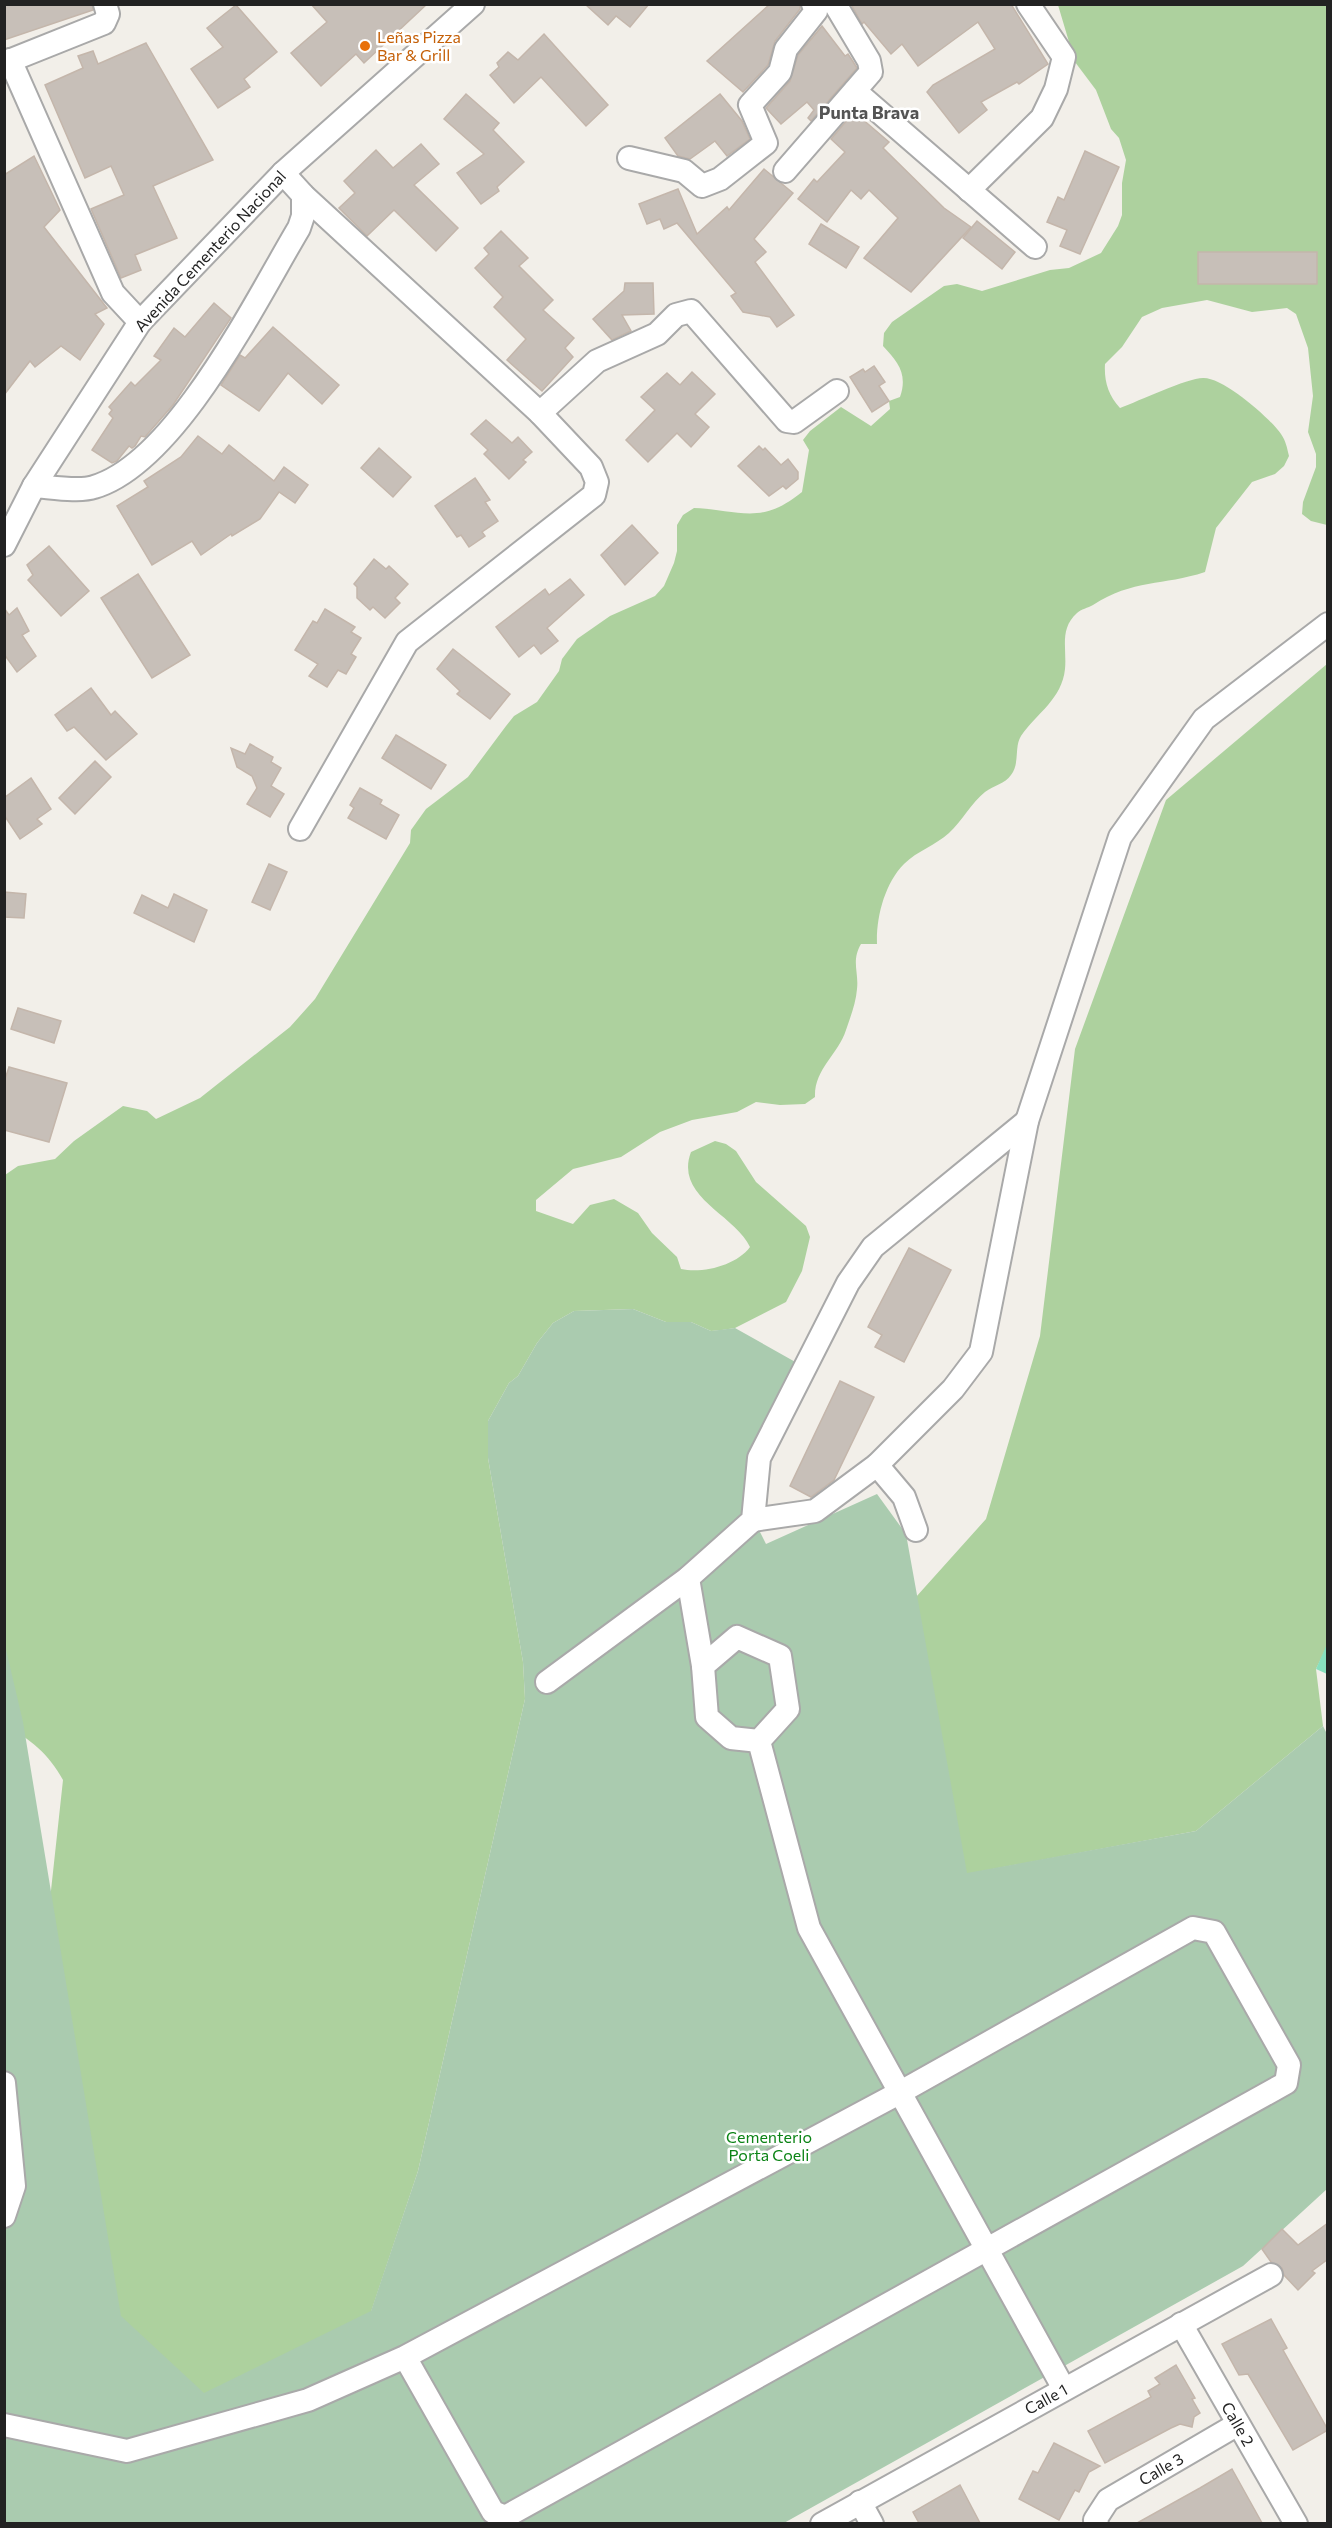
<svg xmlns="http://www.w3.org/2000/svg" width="1332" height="2528" viewBox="0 0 1332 2528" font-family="Commissioner,sans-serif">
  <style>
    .forest { fill: #add19e }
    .cemetery { fill: #aacbaf }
    .pitch { fill: #88e0be }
    .building { fill: #c7bfb8; stroke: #c4b6ab; stroke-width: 1.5 }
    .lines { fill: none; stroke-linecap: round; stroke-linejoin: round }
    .minor-casing { stroke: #a9a9a9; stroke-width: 26 }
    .minor { stroke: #fff; stroke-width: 22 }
    .food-dot { fill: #e8710a; stroke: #fff; stroke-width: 2 }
    .labels { text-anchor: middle; stroke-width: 5; stroke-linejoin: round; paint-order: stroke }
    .food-label { font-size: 16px; fill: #c56008; stroke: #fff; text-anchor: start }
    .street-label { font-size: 16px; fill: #222; stroke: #fff }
    .park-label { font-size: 16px; fill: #0c8416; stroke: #fff }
    .neighbourhood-label { font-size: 18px; font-weight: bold; fill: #555; stroke: #fff }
  </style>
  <rect width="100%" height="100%" fill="#f2efe9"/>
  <!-- forest -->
  <g class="forest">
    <path d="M1058,5H1327V525L1311,521L1302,514L1303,502L1316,467V454L1308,432L1313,396L1308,348L1296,314L1287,308L1252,312L1207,300L1162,308L1142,317L1122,347L1105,364C1104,381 1108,395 1120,408C1139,401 1187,378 1203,378C1223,377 1270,418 1281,434C1286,441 1287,448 1289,456L1284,466L1275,474L1252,482L1216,528L1205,572C1163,586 1133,579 1093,605C1088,608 1081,609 1077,613C1059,629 1067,649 1065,669C1062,699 1037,713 1021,736C1014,747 1020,764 1011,775C1005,784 994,785 985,792C972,802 962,821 949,833C936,845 917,851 904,864C885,883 876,917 877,944H861C851,961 859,972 857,989C856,1003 850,1018 846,1030C838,1055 814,1069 815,1097L805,1104L780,1105L756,1102L737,1112L692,1120L660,1132L621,1157L573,1169L536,1200V1211L573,1224L590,1205L614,1199L638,1213L652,1233L677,1257L681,1269C703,1274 737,1265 750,1247C735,1214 674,1197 691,1152L715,1141L726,1144L736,1151L756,1182L806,1226L810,1237L802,1271L786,1302L735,1328L722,1330L711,1331L691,1322H666L633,1309L574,1311L553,1323L537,1343L518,1376L509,1383L488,1421V1458L523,1662L525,1699L418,2171L371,2312L297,2415L123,2375L38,2010L63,1780C49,1754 30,1739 5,1725V1175L18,1166L55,1159L74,1141L123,1106L147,1111L156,1119L200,1098L290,1027L315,999L410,843L411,830L426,809L468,777L506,726L514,716L537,702L559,671L562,659L577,639L610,616L655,596L664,586L674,563L677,551V525L683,515L694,508C741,510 760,526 802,492L809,450L803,440L810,431L841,407L871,426L890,409L889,401L900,397C908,374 898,362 883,346L884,333L892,322L944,286L957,284L982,291L1050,270L1069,268L1101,253L1118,226L1122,215V183L1126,160L1119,138L1111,129L1096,90L1075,62Z"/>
    <polygon points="1327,664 1328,1644 1316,1669 1323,1726 1196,1831 966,1874 916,1597 986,1519 1040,1336 1075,1049 1166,800"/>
  </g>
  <!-- cemetery -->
  <polygon class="cemetery" points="633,1309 666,1322 691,1322 711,1331 735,1328 806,1368 743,1498 766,1544 877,1494 906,1534 967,1873 1196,1831 1323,1726 1328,1736 1327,2189 1243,2266 784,2523 5,2523 4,1641 23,1722 121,2316 204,2393 371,2311 418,2171 525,1699 523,1662 488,1458 488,1421 509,1383 518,1376 537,1343 553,1323 574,1311"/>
  <!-- pitch -->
  <polygon class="pitch" points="1327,1644 1328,1674 1327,1674 1316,1669"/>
  <!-- building -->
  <g class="building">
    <polygon points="4,4 92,4 93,10 4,40"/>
    <polygon points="311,4 427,4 364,63 356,54 321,86 291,53 327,22"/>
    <polygon points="585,4 649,4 630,27 616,16 608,25"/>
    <polygon points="770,4 800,4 800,9 775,41 768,65 743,92 707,61"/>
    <polygon points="851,4 1011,4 1048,64 1019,84 1017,82 981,102 987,110 959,133 927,92 933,85 995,49 978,22 918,66 902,44 891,54 864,22 862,24"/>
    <polygon points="236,5 277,52 244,79 250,87 218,108 191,69 223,47 207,28"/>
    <polygon points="822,26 845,56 848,54 852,60 857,68 811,121 808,118 814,110 807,102 781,124 766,108 790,81 798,55"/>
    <polygon points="544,34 608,105 586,126 541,77 514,103 490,75 499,67 497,63 508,52 518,60"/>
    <polygon points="146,43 213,160 153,186 177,238 135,255 141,270 121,278 91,209 124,195 111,166 85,178 45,85 83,68 78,56 93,51 98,64"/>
    <polygon points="466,94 499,123 493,130 524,162 497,187 499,191 481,204 457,173 484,154 444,119"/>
    <polygon points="720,94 742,121 750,139 727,156 715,141 690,159 678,156 665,138"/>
    <polygon points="854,112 889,142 883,148 944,208 971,227 911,292 864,258 898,218 869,190 861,199 851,190 827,222 798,199 814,179 817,182 845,152 831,139"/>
    <polygon points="421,144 439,164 414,185 458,228 436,251 394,210 367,236 339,208 355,193 344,181 376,150 393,168"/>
    <polygon points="1085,151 1119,167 1080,254 1060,246 1067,230 1047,222 1058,197 1064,200"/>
    <polygon points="34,156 60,210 44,227 107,308 95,314 104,324 80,360 61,346 35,367 30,361 4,395 4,175"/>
    <polygon points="764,169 793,193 754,239 766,252 755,262 794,315 777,327 770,317 743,312 731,296 736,293 677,223 664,229 660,219 647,224 639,204 678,189 697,234 727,207 729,210"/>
    <polygon points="977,221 1015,252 1002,269 963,238"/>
    <polygon points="821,224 859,247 846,268 809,244"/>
    <polygon points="501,231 528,258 519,266 553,300 543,310 574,338 565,348 573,357 542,391 507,360 526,339 494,307 503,297 475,268 489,254 484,248"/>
    <rect x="1198" y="252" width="119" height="32"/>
    <polygon points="625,283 653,283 654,314 622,315 631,331 612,340 593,319 624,291"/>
    <polygon points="214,303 231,318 173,405 145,437 141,436 135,446 132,448 129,446 117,461 112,463 92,450 113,418 109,414 112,410 109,407 131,382 135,386 161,360 154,356 174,328 185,337"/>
    <polygon points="273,327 339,385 322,404 288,373 259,411 221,385 240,355 245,358"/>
    <polygon points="874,366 885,382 879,386 889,401 872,412 850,377 863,369 865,372"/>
    <polygon points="692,372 715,394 695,414 709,427 691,447 677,433 648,462 626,440 655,410 641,397 667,373 680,385"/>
    <polygon points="486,420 512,443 518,437 532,452 523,460 526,462 509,479 484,454 488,450 471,434"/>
    <polygon points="198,436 222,454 229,445 274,481 284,467 308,485 295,503 279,492 260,519 232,536 231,534 201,555 192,541 152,565 117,506 148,487 144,481 181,457"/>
    <polygon points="759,446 763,450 765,448 781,465 788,459 798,472 798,479 786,489 783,486 769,496 738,466"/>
    <polygon points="379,448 411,477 393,497 361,468"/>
    <polygon points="475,478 490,500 485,502 498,521 482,532 485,536 469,547 461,535 457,537 435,506"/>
    <polygon points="632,525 658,553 625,585 601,555"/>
    <polygon points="49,546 89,591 61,616 28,580 33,575 27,565"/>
    <polygon points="374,559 386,569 389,566 408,584 395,598 400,603 385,618 373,607 370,610 357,598 357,587 354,584"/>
    <polygon points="138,574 190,655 152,678 101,598"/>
    <polygon points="570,579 584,595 547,628 558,641 541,654 534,645 519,657 496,627 545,589 549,595"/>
    <polygon points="4,608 9,615 17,608 29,631 22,635 36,656 17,672 4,654"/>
    <polygon points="325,609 355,627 351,632 361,638 351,654 356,657 346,674 338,670 327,687 309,676 318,664 295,650 313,621 317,623"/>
    <polygon points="453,649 510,694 490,719 457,694 460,691 437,669"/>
    <polygon points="91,688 111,715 115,711 137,734 106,760 74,727 67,731 55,715"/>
    <polygon points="396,735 446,765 431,789 382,758"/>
    <polygon points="250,744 273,757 271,762 281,768 271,786 284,794 270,817 247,804 257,788 252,776 237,767 231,748 245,754"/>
    <polygon points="95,761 111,777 75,814 59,798"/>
    <polygon points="31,778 51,809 37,819 42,824 20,839 4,815 4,798"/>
    <polygon points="360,788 382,800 380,804 399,815 386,839 348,818 354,808 350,805"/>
    <polygon points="269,864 287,872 270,910 252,902"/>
    <polygon points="4,892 26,894 24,918 4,917"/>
    <polygon points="174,894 207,910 194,942 134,913 142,895 168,908"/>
    <polygon points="18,1008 61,1021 54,1043 11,1029"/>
    <polygon points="9,1067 67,1083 49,1142 4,1130 4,1082"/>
    <polygon points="909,1248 951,1270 904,1362 875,1347 882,1335 868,1327"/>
    <polygon points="840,1381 874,1397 834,1480 811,1497 790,1486"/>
    <polygon points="1328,2223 1328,2259 1312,2271 1315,2273 1298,2290 1284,2275 1282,2268 1271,2262 1262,2249 1282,2229 1298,2245"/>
    <polygon points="1271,2319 1287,2348 1283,2350 1328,2430 1293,2450 1248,2374 1239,2375 1222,2344"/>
    <polygon points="1176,2365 1195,2398 1192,2399 1200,2413 1194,2417 1192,2427 1180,2424 1171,2428 1105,2463 1088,2431 1151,2397 1148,2391 1160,2384 1155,2378"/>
    <polygon points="1054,2443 1100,2466 1089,2472 1079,2492 1075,2490 1059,2520 1019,2499 1033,2471 1038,2473"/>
    <polygon points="1232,2469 1262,2523 1137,2523 1200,2488"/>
    <polygon points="960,2485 980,2523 919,2523 913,2512"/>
  </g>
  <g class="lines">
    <defs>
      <g id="minor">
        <polyline points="10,60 113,293 140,322"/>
        <polyline points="4,63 104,23 108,14 105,4"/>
        <polyline points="855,91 1035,247"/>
        <polyline points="629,158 684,171 702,186 720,179 766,143 750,105 780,72 786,49 816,11 813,4"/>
        <polyline points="785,171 871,72 869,61 835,4"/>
        <polyline points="283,173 303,195 540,413 591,467 597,482 594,495 407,642 300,829"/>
        <polyline points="969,190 1042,118 1056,89 1064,57 1028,4"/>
        <polyline points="540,413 597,361 657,334 676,315 691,311 787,421 794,422 837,391"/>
        <path d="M34,486C50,487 80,492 94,487C176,463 256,300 299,228L303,216V195"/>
        <polyline points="4,545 34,486 140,322 283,173 473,4"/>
        <polyline points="753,1520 815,1511 877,1465"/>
        <polyline points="916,1530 904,1497 877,1465 953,1389 981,1352 1027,1121 1120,837 1204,719 1328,624"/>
        <polyline points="688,1578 703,1666"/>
        <polyline points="547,1682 688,1578 753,1520 759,1458 848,1283 873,1247 1027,1121"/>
        <polyline points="759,1741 731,1738 707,1717 703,1666 737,1637 780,1656 788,1709 759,1741 809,1928 1064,2389"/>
        <polyline points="4,2083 14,2186 4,2216"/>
        <polyline points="1181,2324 1296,2524"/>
        <polyline points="4,2425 127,2451 308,2400 405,2357 899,2093 1193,1928 1214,1932 1289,2065 1286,2083 505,2517 493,2512 405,2357"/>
        <polyline points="860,2502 872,2524"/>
        <polyline points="822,2524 1271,2275"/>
        <polyline points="1097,2524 1095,2520 1108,2500 1238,2424"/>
      </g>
    </defs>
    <!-- minor casing -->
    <use href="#minor" class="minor-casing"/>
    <!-- minor -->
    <use href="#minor" class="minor"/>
  </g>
  <!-- markers -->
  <circle class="food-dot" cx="365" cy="46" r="6"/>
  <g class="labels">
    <!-- food labels -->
    <g class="food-label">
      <text x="377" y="43">Leñas Pizza<tspan x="377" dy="18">Bar &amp; Grill</tspan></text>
    </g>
    <!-- street labels -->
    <g class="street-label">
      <text transform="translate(210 251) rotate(-47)" y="6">Avenida Cementerio Nacional</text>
      <text transform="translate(1046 2399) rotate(-29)" y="6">Calle 1</text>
      <text transform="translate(1238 2424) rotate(60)" y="6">Calle 2</text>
      <text transform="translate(1161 2469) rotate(-30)" y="6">Calle 3</text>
    </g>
    <!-- park labels -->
    <g class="park-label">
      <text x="769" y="2143">Cementerio<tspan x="769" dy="18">Porta Coeli</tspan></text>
    </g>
    <!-- neighbourhood labels -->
    <g class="neighbourhood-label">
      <text x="869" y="119">Punta Brava</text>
    </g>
  </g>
  <!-- border -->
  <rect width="1332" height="2528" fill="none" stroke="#222222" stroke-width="12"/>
</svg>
